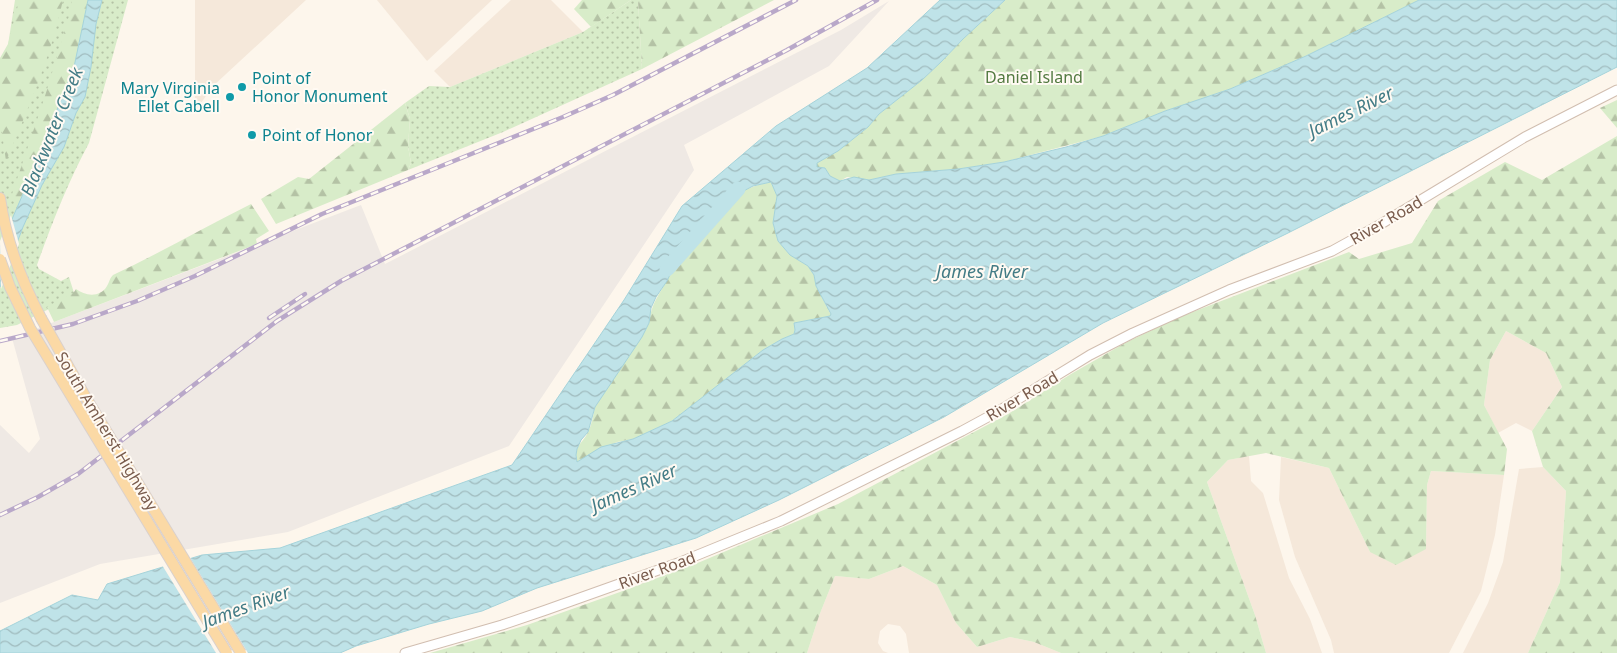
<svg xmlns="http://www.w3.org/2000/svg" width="1617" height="653" viewBox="0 0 1617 653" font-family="'Noto Sans',sans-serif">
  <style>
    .residential { fill: #f5e8da }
    .industrial { fill: #efe9e4 }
    .grass { fill: url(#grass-dots) }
    .forest { fill: url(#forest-firs) }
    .water { fill: url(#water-waves); stroke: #a5d3da; fill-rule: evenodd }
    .pier { fill: #fdf6ec }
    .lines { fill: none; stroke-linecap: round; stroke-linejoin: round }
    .river { stroke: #bfe3e8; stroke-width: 15 }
    .tertiary-casing { stroke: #d1beb0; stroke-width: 11 }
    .primary-casing { stroke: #dad1cd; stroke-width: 12 }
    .tertiary { stroke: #fff; stroke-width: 9 }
    .primary { stroke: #fbd9a5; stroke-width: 10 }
    .rail-casing { stroke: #b9a8c9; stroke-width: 4.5 }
    .rail { stroke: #fffaf3; stroke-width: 2.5; stroke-dasharray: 8; stroke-linecap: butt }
    .primary-bridge-casing { stroke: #dad1cd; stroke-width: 12; stroke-linecap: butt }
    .primary-bridge { stroke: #fbd9a5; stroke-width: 10 }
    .culture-dot { fill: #0f9aa8; stroke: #fffaf3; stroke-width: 2 }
    .labels { text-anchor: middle; stroke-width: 4; stroke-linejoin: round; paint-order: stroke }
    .park-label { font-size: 16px; fill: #537a41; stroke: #fffaf3 }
    .culture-label { font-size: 16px; fill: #0d838f; stroke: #fffaf3; text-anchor: start }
    .street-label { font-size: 16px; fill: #7a5c4d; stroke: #fffaf3 }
    .water-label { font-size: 18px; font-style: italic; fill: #437c86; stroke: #fffaf3 }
  </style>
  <defs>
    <pattern id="grass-dots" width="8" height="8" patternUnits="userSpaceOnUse" patternTransform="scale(1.25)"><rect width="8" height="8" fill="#d8ecc9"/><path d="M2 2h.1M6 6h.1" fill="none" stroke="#b4c2a5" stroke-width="1.8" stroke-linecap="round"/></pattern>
    <pattern id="forest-firs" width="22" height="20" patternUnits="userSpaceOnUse" patternTransform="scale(1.25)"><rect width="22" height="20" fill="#d8ecc9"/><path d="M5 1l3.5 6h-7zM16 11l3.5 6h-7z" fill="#b4c2a5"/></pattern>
    <pattern id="water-waves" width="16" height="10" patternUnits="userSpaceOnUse" patternTransform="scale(1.25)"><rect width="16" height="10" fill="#bfe3e8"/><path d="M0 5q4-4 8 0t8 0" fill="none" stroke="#a0bbbe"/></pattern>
  </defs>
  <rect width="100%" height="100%" fill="#fdf6ec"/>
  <!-- residential -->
  <g class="residential">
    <polygon points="195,0 306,0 212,87 195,112"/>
    <polygon points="377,0 492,0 427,61"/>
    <polygon points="511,0 551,0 583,32 450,87 434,71"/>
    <polygon points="1506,331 1546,353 1562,387 1532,431 1516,423 1498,433 1484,405 1490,360"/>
    <polygon points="1249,456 1251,481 1263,493 1289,578 1310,619 1322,653 1266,653 1255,615 1207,482 1228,460"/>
    <polygon points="1281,457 1329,468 1370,552 1426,549 1427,485 1431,471 1504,475 1495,535 1481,591 1449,653 1334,653 1331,640 1295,557 1279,500"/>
    <polygon points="1543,467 1566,491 1560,582 1528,653 1463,653 1488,603 1503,562 1519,469"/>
    <polygon points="903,566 937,585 956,623 977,647 1010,637 1034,642 1061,653 909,653 906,634 900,626 888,624 880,631 878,643 883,651 888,653 807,653 819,616 835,576 869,579"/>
  </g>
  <!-- industrial -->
  <polygon class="industrial" points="889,1 829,66 684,145 694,170 509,446 288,532 100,564 0,603 0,425 29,453 40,439 12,338 361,205 385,264 841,30"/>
  <!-- grass -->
  <g class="grass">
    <path d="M15,0H128L89,143C68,182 52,223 37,265L39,269L61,281L69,277L75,296L17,325L0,328V96Z"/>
    <polygon points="631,0 638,0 642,69 503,132 408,170 411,163 408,146 410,119 405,103 429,86 450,87 583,32"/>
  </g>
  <!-- forest -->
  <g class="forest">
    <path d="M17,0H63C51,56 28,109 6,161L0,118V58L8,44L18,5Z"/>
    <polygon points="72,0 88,0 74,67 17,207 11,197 45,96 70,13"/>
    <polygon points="582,0 631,0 591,27 574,9"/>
    <polygon points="635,0 774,0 642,69 638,1"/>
    <polygon points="1005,0 1419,0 1306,56 1230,89 1165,111 1103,136 1004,162 958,169 896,174 869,180 847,177 840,181 830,176 825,168 817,167 817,163 838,151 868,127 879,114 922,80 941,62 963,39"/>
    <polygon points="1617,100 1617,128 1600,108"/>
    <polygon points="405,103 410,119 408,146 411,163 408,170 276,224 261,199 298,177 309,179"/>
    <polygon points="1617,136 1617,653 1528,653 1560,582 1566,491 1543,467 1532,431 1562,387 1546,353 1506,331 1490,360 1484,405 1507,449 1504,475 1431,471 1427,485 1426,549 1396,565 1370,552 1329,468 1266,453 1228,460 1207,482 1255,615 1266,653 1061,653 1034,642 1010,637 977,647 956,623 937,585 903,566 869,579 835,576 819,616 807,653 430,653 527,625 620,592 700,562 838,504 1008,414 1071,374 1125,343 1177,318 1349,252 1359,259 1412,243 1438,201 1505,162 1542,180"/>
    <path d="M771,182L777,196L773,223L778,241L790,255L808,266L814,275L816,286L831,315L830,316L794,323L795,330L794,334L782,339L763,350L672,421L633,439L617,442L577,462C574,448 579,446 586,436C591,428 593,417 595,407L649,323C652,301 659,296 668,278C675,267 680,255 687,245C691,238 691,231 697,225C703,219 711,218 717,214C721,212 721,208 724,205C735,192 755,185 771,182Z"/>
    <path d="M251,204L269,231L256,239L257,244L54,322L47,307L74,292L76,289C85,296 100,298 107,286C110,281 109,279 113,275C160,253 205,227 251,204Z"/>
  </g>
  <!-- water -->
  <g class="water">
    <polygon points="88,0 102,0 96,24 91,67 85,97 76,113 64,147 42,185 23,227 0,287 0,247 32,173 74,67"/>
    <path d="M940,0H1005L963,39L941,62L922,80L879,114L868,127L838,151L817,163V167L825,168L830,176L840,181L854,177L869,180L896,174L958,169L1004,162L1066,147L1103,136L1165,111L1230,89L1306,56L1419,0H1617V67L1286,234L1103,323L944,417L779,500L696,538L537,588L482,611L429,624L356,646L340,653H0V631L72,595L98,600L107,584L202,555L280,548L512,465L624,300L682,206L776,126L867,68ZM771,182L777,196L773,223L778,241L790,255L808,266L814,275L816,286L831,314L830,316L794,323L795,330L794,334L782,339L763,350L672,421L633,439L601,447L577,462L576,455L577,449L581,440L588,432L595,407L642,337L649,323L651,308L656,297L667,281L681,251L688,243L690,234L702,222L719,214L724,205L734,196L753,186Z"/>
  </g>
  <!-- pier -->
  <g class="pier">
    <polygon points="11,215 19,244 1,289 0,241"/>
    <polygon points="189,556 248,653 216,653 162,565"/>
  </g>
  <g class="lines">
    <!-- river -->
    <polyline class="river" points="667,269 738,189"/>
    <defs>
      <polyline id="tertiary" points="405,653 502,625 546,610 678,563 781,521 962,431 997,412 1090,355 1133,333 1229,290 1332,251 1381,224 1525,137 1617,90"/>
      <path id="primary" d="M0,198C6,240 21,280 41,318"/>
    </defs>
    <!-- tertiary casing -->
    <use href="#tertiary" class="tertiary-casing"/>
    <!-- primary casing -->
    <use href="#primary" class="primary-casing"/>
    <!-- tertiary -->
    <use href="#tertiary" class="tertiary"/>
    <!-- primary -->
    <use href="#primary" class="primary"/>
    <defs>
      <g id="rail">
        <polyline points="269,318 305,294"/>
        <polyline points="0,341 73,324 137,301 195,276 322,214 563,117 613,95 796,0"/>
        <polyline points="0,515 38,497 78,474 277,321 341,281 787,50 877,0"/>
      </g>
    </defs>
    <!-- rail casing -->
    <use href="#rail" class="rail-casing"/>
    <!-- rail -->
    <use href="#rail" class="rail"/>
    <defs>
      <g id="primary-bridge">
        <polyline points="0,259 10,287 30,328 227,653"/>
        <polyline points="41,318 85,396 241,653"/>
      </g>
    </defs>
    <!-- primary-bridge casing -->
    <use href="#primary-bridge" class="primary-bridge-casing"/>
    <!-- primary-bridge -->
    <use href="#primary-bridge" class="primary-bridge"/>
  </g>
  <!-- markers -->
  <g class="culture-dot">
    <circle cx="242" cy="87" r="5"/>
    <circle cx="230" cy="97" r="5"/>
    <circle cx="252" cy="135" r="5"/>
  </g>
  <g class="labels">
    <!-- park labels -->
    <g class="park-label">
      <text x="1034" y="83">Daniel Island</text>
    </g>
    <!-- culture labels -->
    <g class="culture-label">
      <text x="252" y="84">Point of<tspan x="252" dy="18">Honor Monument</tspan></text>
      <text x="220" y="94" text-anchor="end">Mary Virginia<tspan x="220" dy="18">Ellet Cabell</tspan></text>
      <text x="262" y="141">Point of Honor</text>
    </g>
    <!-- street labels -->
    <g class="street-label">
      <text transform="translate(1386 220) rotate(-30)" y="6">River Road</text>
      <text transform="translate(1022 396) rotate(-31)" y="6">River Road</text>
      <text transform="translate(107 431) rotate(59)" y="6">South Amherst Highway</text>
      <text transform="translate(657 570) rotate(-20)" y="6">River Road</text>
    </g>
    <!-- water labels -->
    <g class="water-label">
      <text transform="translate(1351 112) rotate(-26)" y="6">James River</text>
      <text transform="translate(52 132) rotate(-68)" y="6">Blackwater Creek</text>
      <text x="982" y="278">James River</text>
      <text transform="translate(634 488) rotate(-24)" y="6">James River</text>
      <text transform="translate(246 607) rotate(-20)" y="6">James River</text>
    </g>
  </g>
</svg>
